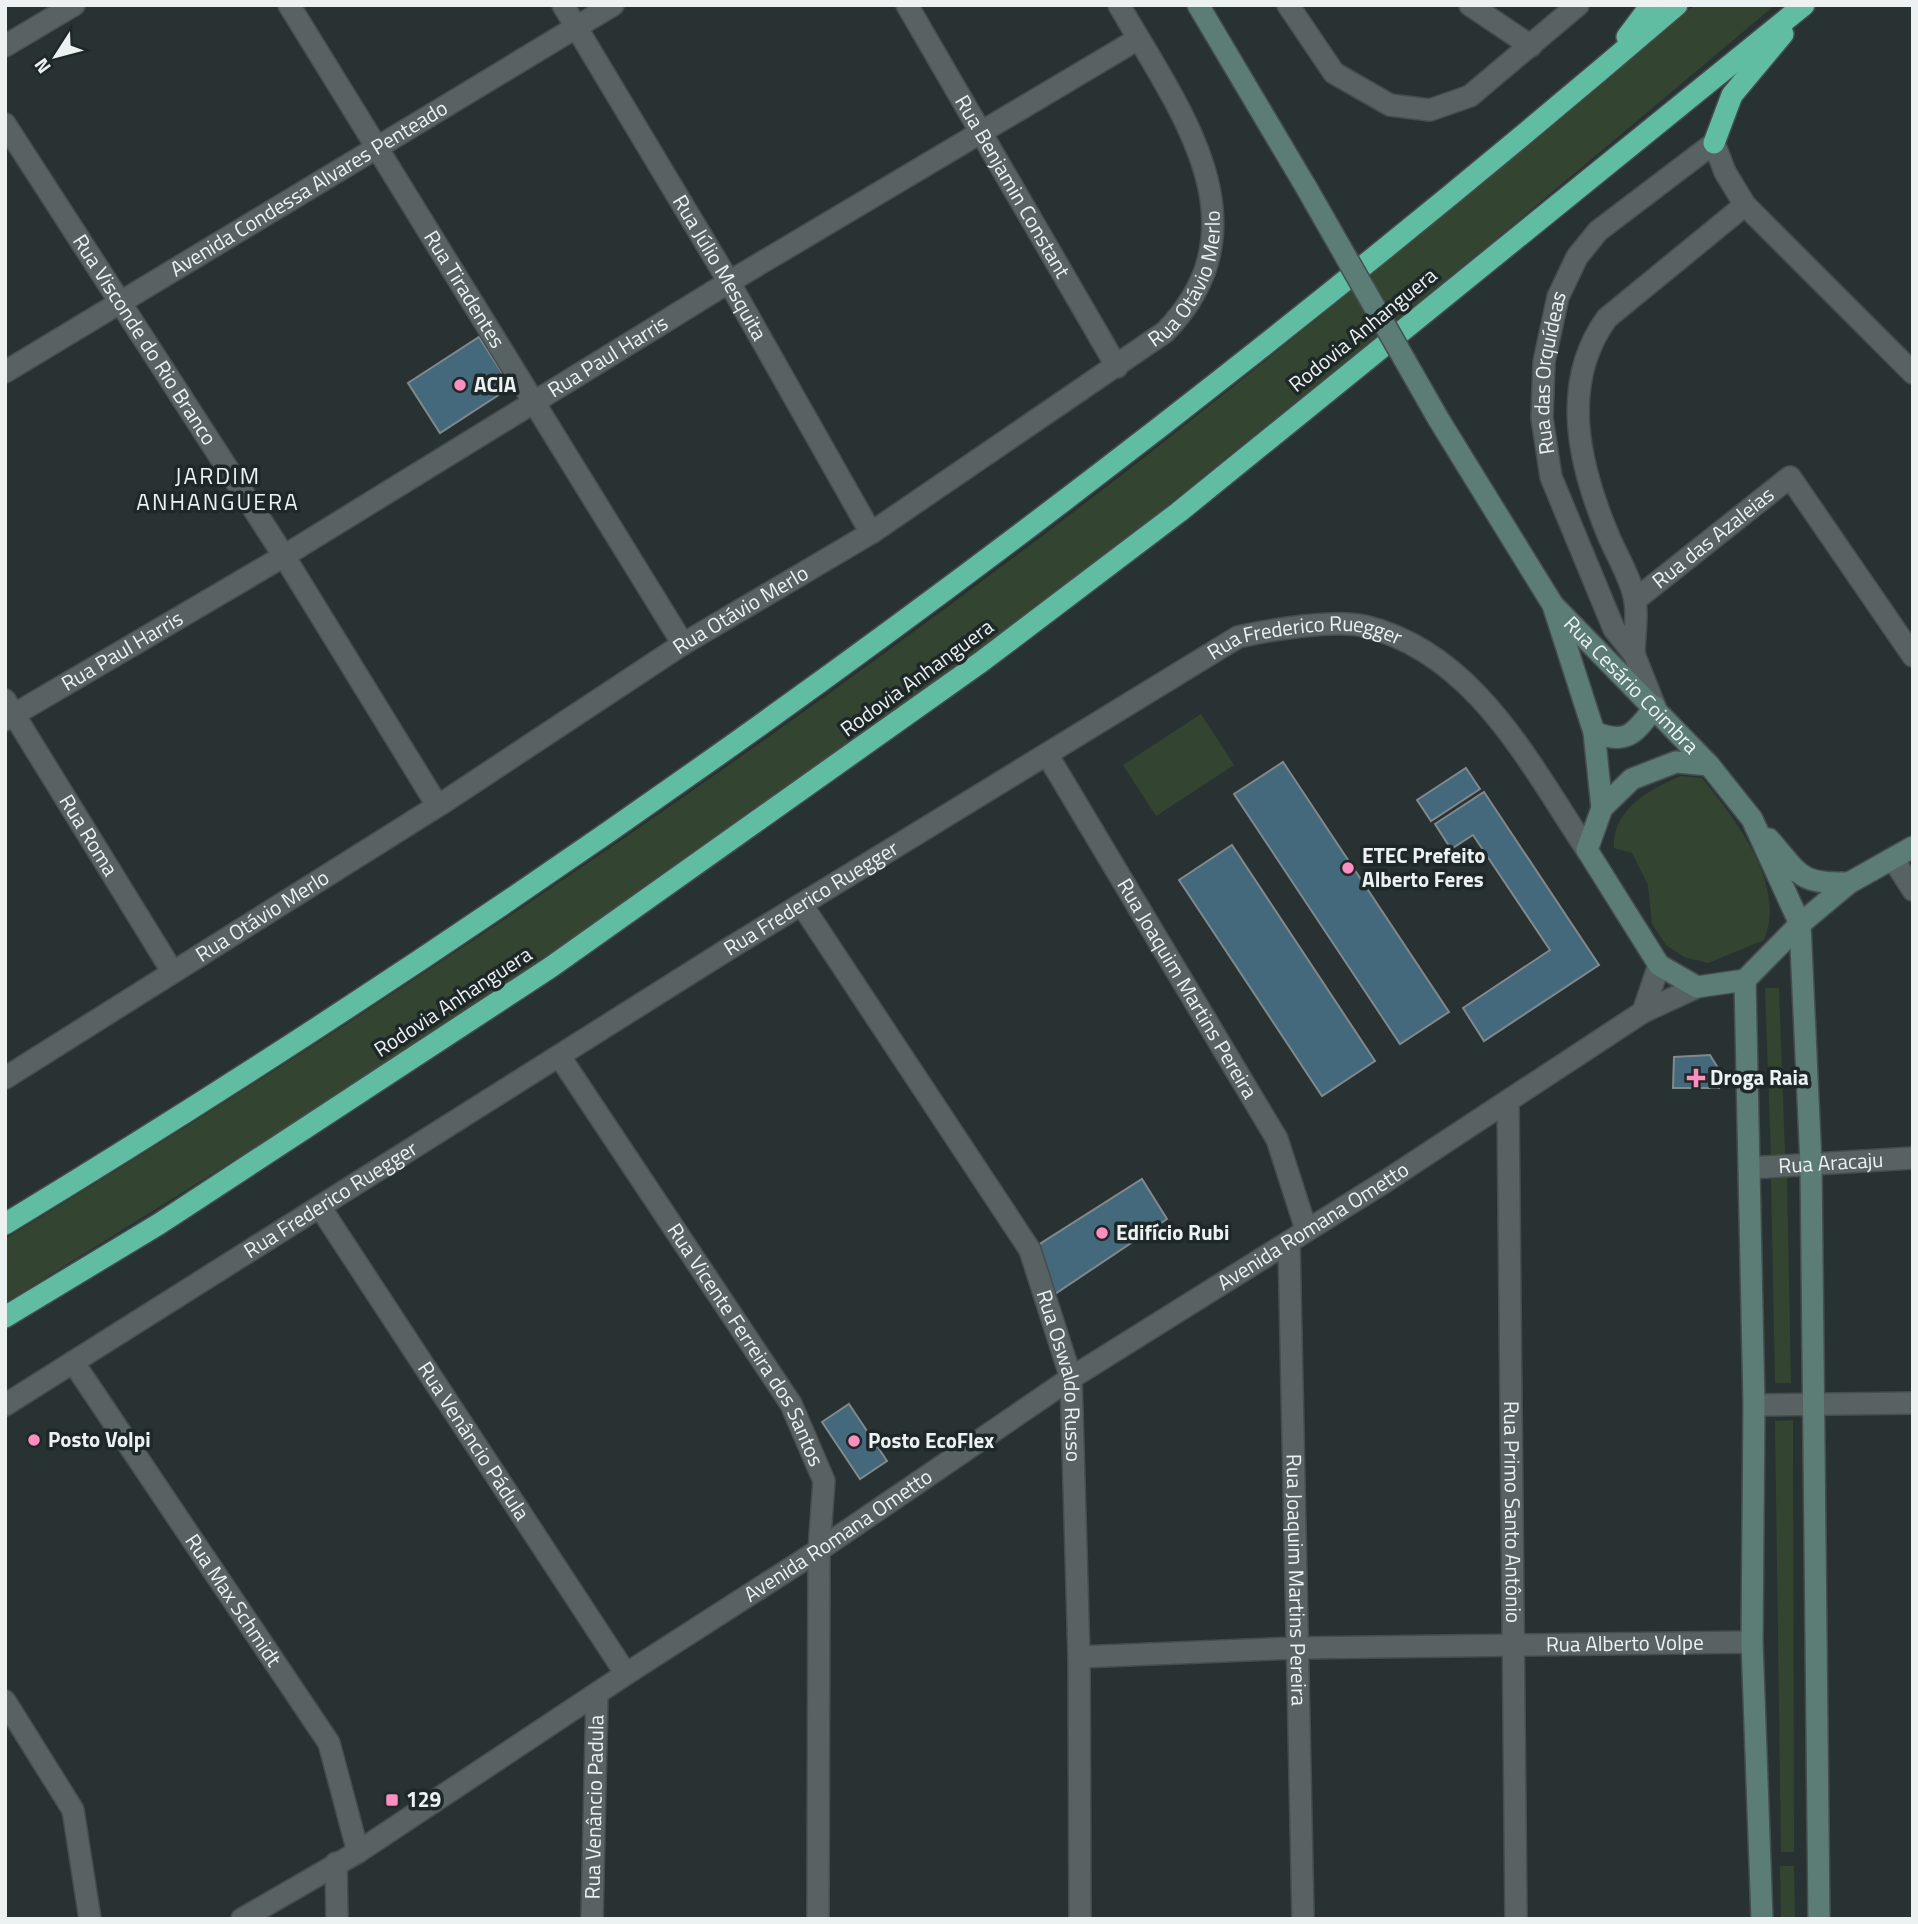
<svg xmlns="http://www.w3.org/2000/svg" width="1918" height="1924" viewBox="0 0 1918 1924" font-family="'Titillium Web',sans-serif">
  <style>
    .green { fill: #334531 }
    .building { fill: #44697d; stroke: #80888c; stroke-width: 2 }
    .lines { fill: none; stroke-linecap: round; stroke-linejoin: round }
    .street-casing { stroke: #464d4e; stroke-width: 24 }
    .secondary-casing { stroke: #464d4e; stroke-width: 24 }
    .highway-casing { stroke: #464d4e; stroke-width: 24 }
    .street { stroke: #596263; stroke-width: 21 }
    .secondary { stroke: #5b7d76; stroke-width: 21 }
    .highway { stroke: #60bda2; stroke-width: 21 }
    .secondary-bridge-casing { stroke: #464d4e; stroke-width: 24; stroke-linecap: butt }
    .secondary-bridge { stroke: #5b7d76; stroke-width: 21 }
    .poi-dot { fill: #fe8ebe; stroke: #1f2828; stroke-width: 2.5 }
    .labels { text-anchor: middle; stroke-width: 7; stroke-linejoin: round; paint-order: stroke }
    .street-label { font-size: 21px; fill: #ecf1f2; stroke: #1f2828 }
    .poi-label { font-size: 21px; font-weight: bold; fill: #ecf1f2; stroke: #1f2828; text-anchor: start }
    .neighbourhood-label { font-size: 23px; letter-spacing: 2px; fill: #ecf1f2; stroke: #1f2828 }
  </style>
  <rect width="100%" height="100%" fill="#293232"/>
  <!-- green -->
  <g class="green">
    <path d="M1695,5H1775L1489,245L1092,567L957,666L589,927L300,1119L5,1303V1239C367,1018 721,781 1058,524C1276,358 1484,180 1695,5Z"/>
    <polygon points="1201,714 1234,765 1156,816 1123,765"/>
    <path d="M1681,776L1702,778C1736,820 1787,885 1764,940L1708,963L1684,957L1666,945L1652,924L1648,885L1632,853L1614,848C1612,809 1650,789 1681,776Z"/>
    <polygon points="1765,988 1779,988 1785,1154 1771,1155"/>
    <polygon points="1787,1177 1791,1383 1775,1383 1771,1179"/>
    <polygon points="1793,1420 1794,1852 1781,1852 1775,1421"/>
    <polygon points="1780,1866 1794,1866 1795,1919 1781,1919"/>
  </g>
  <!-- building -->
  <g class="building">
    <polygon points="479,337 511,387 440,433 408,383"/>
    <polygon points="1283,762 1449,1012 1400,1044 1234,794"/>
    <polygon points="1466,768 1480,789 1431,821 1417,800"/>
    <polygon points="1484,792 1599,965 1484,1041 1463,1008 1550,950 1473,835 1451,849 1435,824"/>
    <polygon points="1232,845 1375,1061 1322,1096 1179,880"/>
    <polygon points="1710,1055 1718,1068 1719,1088 1673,1088 1674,1057"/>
    <polygon points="1142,1179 1167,1219 1055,1294 1035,1247"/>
    <polygon points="849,1404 887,1461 860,1479 822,1422"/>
  </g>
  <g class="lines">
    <defs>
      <g id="street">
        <path id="s1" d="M289,5L683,644"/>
        <path id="s2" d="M563,5L729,282L871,533"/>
        <path id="s3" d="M907,5L1117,367"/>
        <polyline points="1288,5 1334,73 1390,105 1430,110 1470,96 1578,5"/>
        <polyline points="1470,5 1531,46"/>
        <polyline points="5,46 74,5"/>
        <path id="s4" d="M5,124L284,556L437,805"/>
        <path id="s5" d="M5,372L613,5"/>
        <path id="s6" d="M1635,600L1790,477L1913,656"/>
        <path d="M1634,654C1634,637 1638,618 1635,601C1632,580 1617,556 1609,537C1579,466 1559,384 1607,318L1745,205"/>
        <path id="s7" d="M5,700L172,971"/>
        <path id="s8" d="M1655,707L1634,654L1614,629L1551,477L1542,418L1544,362L1558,297L1577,257L1598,231L1714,143L1725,172L1745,205L1913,373"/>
        <path id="s9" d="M5,720L284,556L729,282L1138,39"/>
        <path id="s10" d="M1048,756L1277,1139L1306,1229"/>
        <polyline points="1893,859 1913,890"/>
        <path id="s11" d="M802,905L1030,1250L1071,1378L1079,1657L1080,1919"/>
        <polyline points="1643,1012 1659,965"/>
        <path id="s12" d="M560,1057L791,1404L824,1481L819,1550L818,1919"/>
        <path id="s13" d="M5,1078L447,800L683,644L871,533L1165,332C1270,225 1178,108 1119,5"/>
        <path id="s14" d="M1508,1102L1516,1919"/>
        <path id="s15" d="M1749,1168L1913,1158"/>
        <path id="s16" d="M320,1207L626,1674"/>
        <path id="s17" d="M1289,1242L1303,1919"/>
        <path id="s18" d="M73,1362L329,1743L358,1852"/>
        <path id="s19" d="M5,1405L730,948L1238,637C1268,630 1335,619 1364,626C1474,652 1529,763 1587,850"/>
        <polyline points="1754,1405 1913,1403"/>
        <path id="s20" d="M1079,1657L1296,1648L1752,1642"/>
        <polyline points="5,1701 73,1810 90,1919"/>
        <polyline points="336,1863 337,1919"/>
        <path id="s21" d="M242,1919L358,1852L626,1674L819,1550L1071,1378L1386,1181L1643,1012L1697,987"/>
        <path id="s22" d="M592,1919L597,1694"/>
      </g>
      <g id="secondary">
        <polyline points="1198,5 1306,187"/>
        <polyline points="1439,420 1553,605 1594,732 1602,808 1587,850 1659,965 1697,987 1745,980 1800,924 1849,883 1913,847"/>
        <path id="s23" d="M1553,605L1709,765L1752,819L1800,924L1811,1164L1819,1919"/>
        <path d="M1594,732C1628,746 1635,732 1655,707"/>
        <polyline points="1602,808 1632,779 1676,762 1709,765"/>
        <path d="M1769,839C1800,875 1799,884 1849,883"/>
        <polyline points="1745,980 1754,1405 1752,1642 1762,1919"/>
      </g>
      <g id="highway">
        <polyline points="1627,37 1651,5"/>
        <polyline points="1714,143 1732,95 1783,34"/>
        <path d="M5,1224C595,866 1153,454 1677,5"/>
        <polyline points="5,1317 159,1224 551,967 981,662 1179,512 1804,5"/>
      </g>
    </defs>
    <!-- street casing -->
    <use href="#street" class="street-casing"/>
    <!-- secondary casing -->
    <use href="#secondary" class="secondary-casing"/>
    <!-- highway casing -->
    <use href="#highway" class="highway-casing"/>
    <!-- street -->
    <use href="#street" class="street"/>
    <!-- secondary -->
    <use href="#secondary" class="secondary"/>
    <!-- highway -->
    <use href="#highway" class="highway"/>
    <defs>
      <polyline id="secondary-bridge" points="1306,187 1439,420"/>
    </defs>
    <!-- secondary-bridge casing -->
    <use href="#secondary-bridge" class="secondary-bridge-casing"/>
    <!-- secondary-bridge -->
    <use href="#secondary-bridge" class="secondary-bridge"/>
  </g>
  <!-- markers -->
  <g class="poi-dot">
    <circle cx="460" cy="385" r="7"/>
    <circle cx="1348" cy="868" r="7"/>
    <path d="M1692.5 1067.5h7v7h7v7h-7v7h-7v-7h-7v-7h7z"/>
    <circle cx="1102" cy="1233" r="7"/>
    <circle cx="34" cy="1440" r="7"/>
    <circle cx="854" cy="1441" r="7"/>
    <rect x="385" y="1793" width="14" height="14" rx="3.5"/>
  </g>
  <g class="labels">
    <!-- street labels -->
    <g class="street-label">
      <text dy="7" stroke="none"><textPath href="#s3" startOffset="210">Rua Benjamin Constant</textPath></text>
      <text dy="7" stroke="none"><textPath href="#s5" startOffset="355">Avenida Condessa Alvares Penteado</textPath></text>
      <text dy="7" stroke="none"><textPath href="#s2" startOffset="306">Rua Júlio Mesquita</textPath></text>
      <text dy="7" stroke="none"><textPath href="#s13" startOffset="1438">Rua Otávio Merlo</textPath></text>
      <text dy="7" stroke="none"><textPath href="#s1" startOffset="334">Rua Tiradentes</textPath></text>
      <text transform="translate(1363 330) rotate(-39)" y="7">Rodovia Anhanguera</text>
      <text dy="7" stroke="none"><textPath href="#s4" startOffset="257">Rua Visconde do Rio Branco</textPath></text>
      <text dy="7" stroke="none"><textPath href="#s9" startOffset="704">Rua Paul Harris</textPath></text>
      <text dy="7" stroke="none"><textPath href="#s8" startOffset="359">Rua das Orquídeas</textPath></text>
      <text dy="7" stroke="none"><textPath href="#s6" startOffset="100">Rua das Azaleias</textPath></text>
      <text dy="7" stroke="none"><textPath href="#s13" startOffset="872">Rua Otávio Merlo</textPath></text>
      <text dy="7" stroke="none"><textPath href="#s19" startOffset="1519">Rua Frederico Ruegger</textPath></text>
      <text dy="7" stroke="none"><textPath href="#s9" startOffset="136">Rua Paul Harris</textPath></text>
      <text transform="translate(917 678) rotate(-36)" y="7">Rodovia Anhanguera</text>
      <text dy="7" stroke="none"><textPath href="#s23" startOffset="112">Rua Cesário Coimbra</textPath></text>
      <text dy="7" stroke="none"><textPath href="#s7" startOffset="159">Rua Roma</textPath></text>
      <text dy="7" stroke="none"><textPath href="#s19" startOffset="952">Rua Frederico Ruegger</textPath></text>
      <text dy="7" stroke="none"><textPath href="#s13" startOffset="304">Rua Otávio Merlo</textPath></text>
      <text dy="7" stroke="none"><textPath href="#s10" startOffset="271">Rua Joaquim Martins Pereira</textPath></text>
      <text transform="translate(453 1002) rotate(-33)" y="7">Rodovia Anhanguera</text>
      <text dy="7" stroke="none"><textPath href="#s15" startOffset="82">Rua Aracaju</textPath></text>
      <text dy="7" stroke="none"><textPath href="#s19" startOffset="385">Rua Frederico Ruegger</textPath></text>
      <text dy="7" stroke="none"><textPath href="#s21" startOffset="1276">Avenida Romana Ometto</textPath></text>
      <text dy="7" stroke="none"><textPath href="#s12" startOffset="343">Rua Vicente Ferreira dos Santos</textPath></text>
      <text dy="7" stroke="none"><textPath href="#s11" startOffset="544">Rua Oswaldo Russo</textPath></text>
      <text dy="7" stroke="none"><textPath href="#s16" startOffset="280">Rua Venâncio Pádula</textPath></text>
      <text dy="7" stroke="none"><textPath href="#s14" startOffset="410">Rua Primo Santo Antônio</textPath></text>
      <text dy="7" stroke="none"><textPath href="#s21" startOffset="709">Avenida Romana Ometto</textPath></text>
      <text dy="7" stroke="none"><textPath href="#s17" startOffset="338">Rua Joaquim Martins Pereira</textPath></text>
      <text dy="7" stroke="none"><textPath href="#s18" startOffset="287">Rua Max Schmidt</textPath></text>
      <text dy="7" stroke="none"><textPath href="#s20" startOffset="546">Rua Alberto Volpe</textPath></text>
      <text dy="7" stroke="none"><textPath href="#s22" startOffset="112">Rua Venâncio Padula</textPath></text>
    </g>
    <!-- poi labels -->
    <g class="poi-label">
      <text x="474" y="392">ACIA</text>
      <text x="1362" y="863">ETEC Prefeito<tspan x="1362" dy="24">Alberto Feres</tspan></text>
      <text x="1710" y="1085">Droga Raia</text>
      <text x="1116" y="1240">Edifício Rubi</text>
      <text x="48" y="1447">Posto Volpi</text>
      <text x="868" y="1448">Posto EcoFlex</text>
      <text x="406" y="1807">129</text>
    </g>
    <!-- neighbourhood labels -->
    <g class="neighbourhood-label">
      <text x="218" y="484">JARDIM<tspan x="218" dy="26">ANHANGUERA</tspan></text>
    </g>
  </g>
  <!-- border -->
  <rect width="1918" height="1924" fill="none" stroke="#ecf1f2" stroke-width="14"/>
  <!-- north arrow -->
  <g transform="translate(56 56) rotate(234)" stroke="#1f2828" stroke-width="5" paint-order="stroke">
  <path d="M0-5L12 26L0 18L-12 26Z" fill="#ecf1f2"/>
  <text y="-10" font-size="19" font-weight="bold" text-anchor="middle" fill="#ecf1f2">N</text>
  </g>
</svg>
